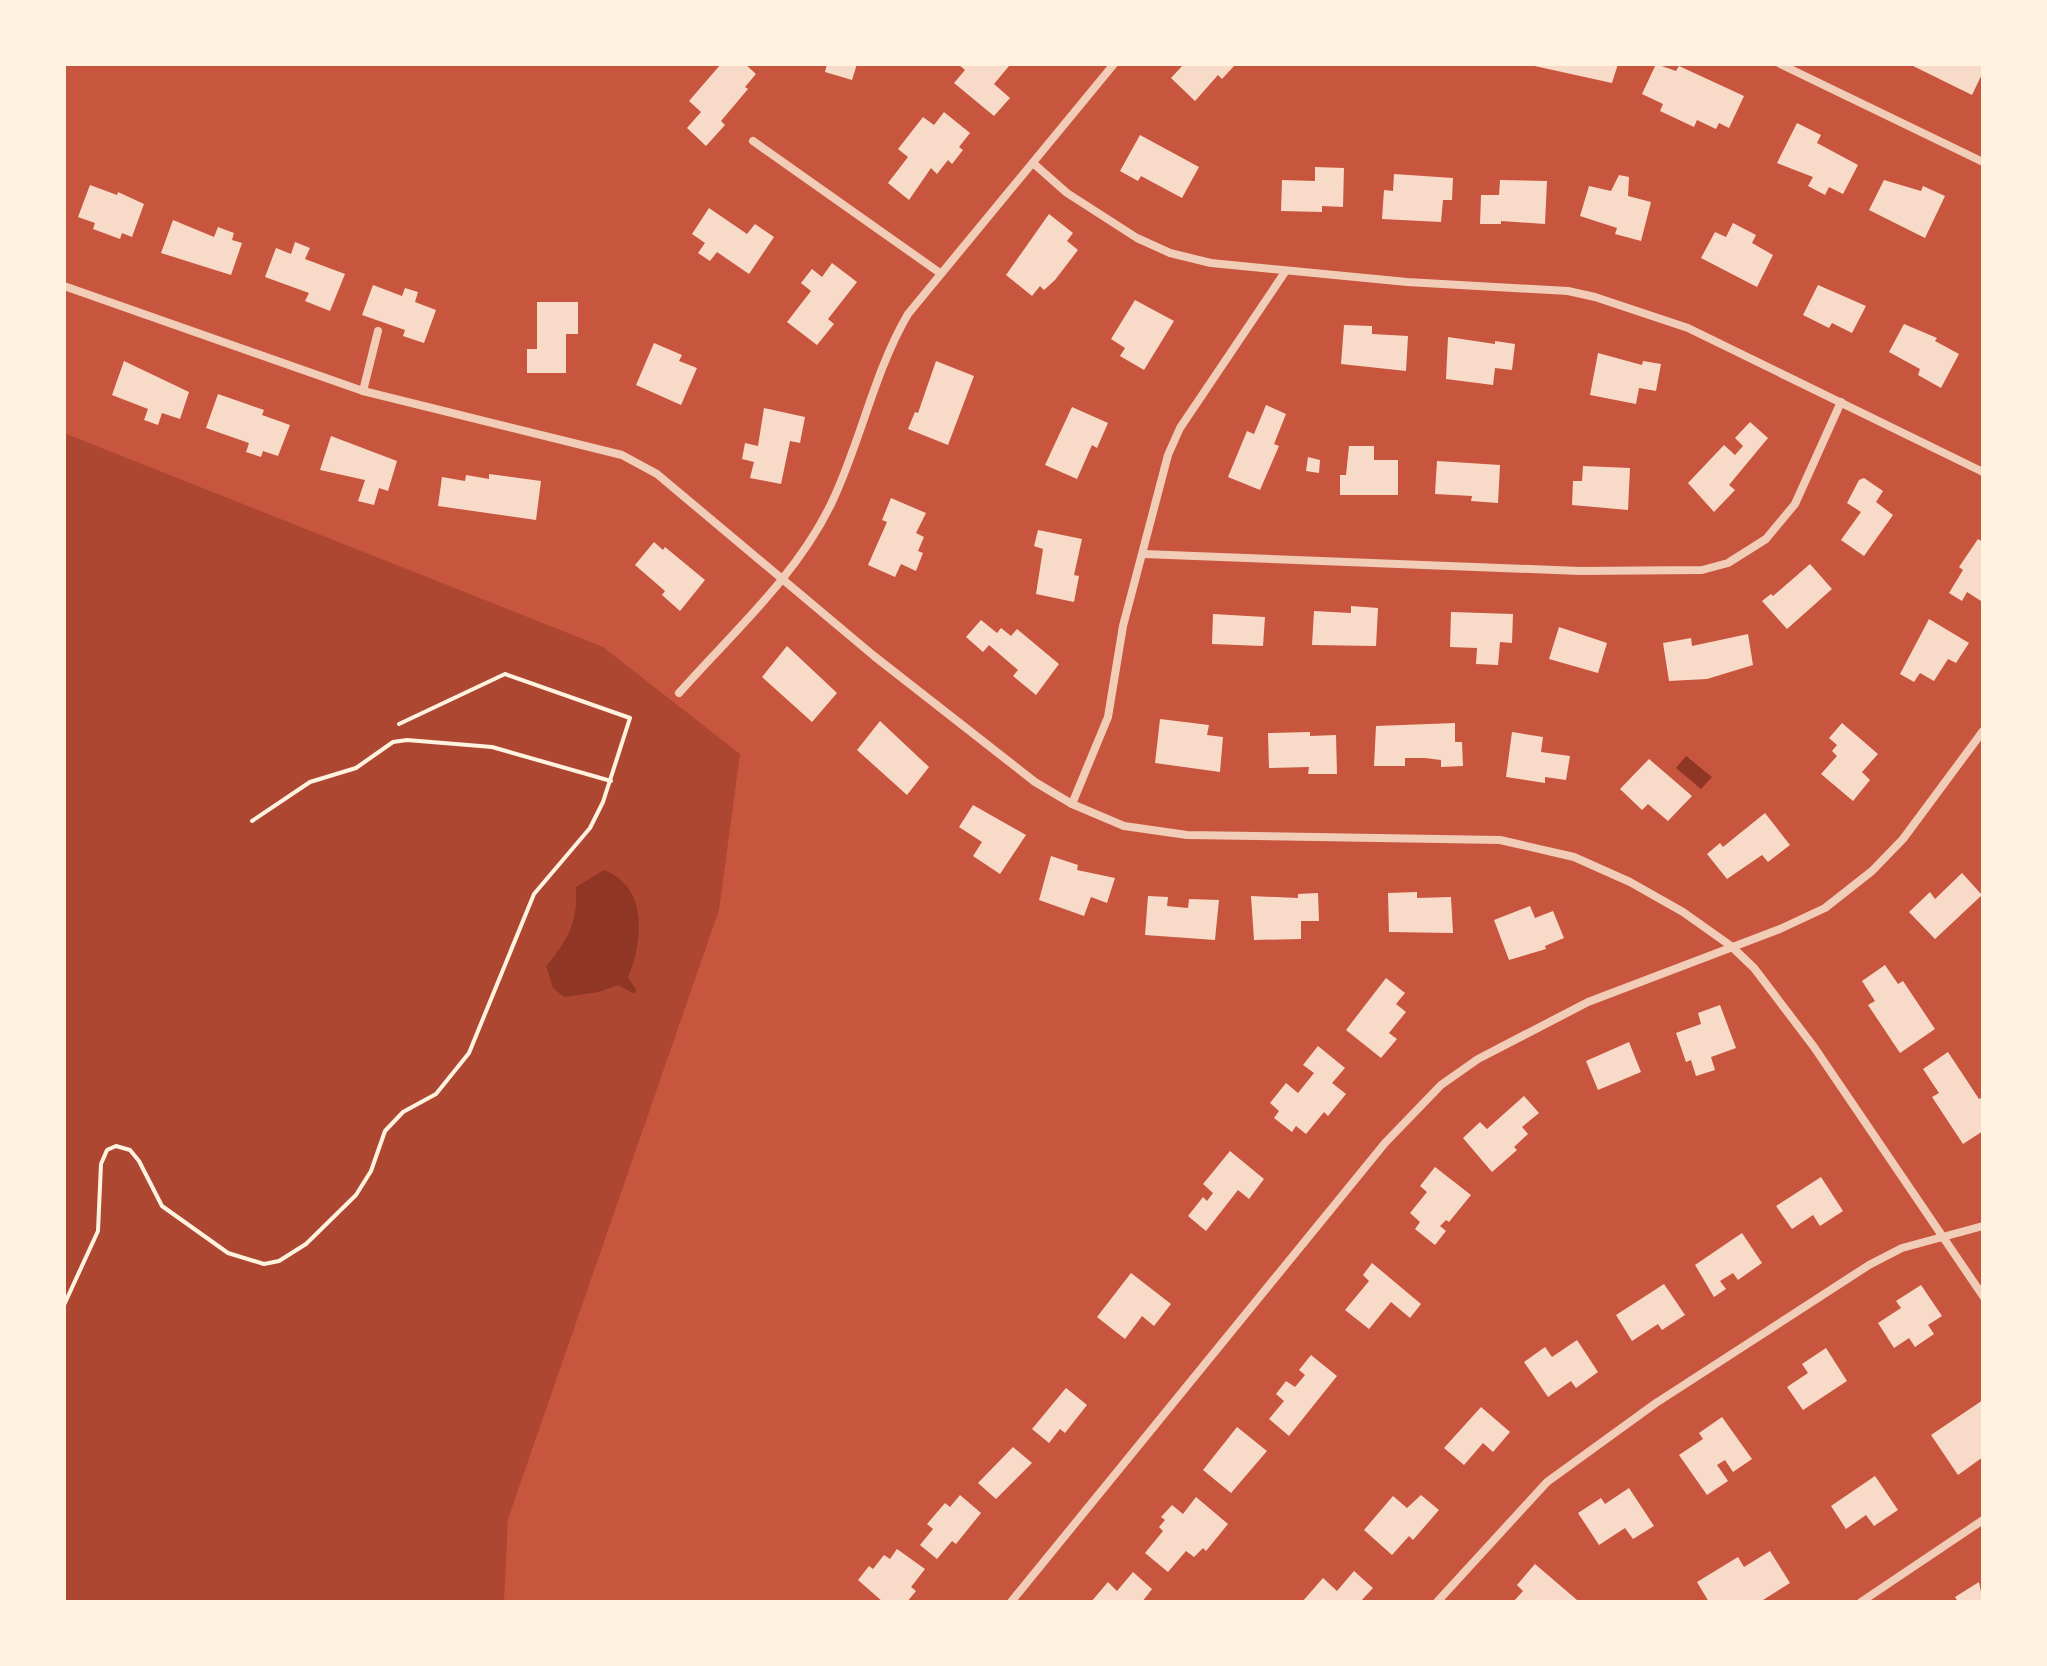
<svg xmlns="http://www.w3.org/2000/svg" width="2047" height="1666" viewBox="0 0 2047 1666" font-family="'Nunito Sans',sans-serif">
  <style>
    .green { fill: #ae4732 }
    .water { fill: #8f3625 }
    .building { fill: #f7dbc8 }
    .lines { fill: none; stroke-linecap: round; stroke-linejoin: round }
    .path { stroke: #fff3e0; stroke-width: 4 }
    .minor { stroke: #f1ccb7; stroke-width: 8 }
  </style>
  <rect width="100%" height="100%" fill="#c8553d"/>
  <!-- green -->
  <polygon class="green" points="64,433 603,647 740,754 719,910 508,1519 504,1602 64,1602"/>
  <!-- water -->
  <g class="water">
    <polygon points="1686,756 1712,777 1701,789 1676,768"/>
    <path d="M604,870C649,887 643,942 628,978L636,989L635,994L618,985L599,992L564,997L553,988L546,966C568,940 578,922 576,887Z"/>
  </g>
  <!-- building -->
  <g class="building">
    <polygon points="721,64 745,64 756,74 745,87 748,89 721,121 725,125 706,146 687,128 701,112 689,101"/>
    <polygon points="827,64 857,64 852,80 825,72"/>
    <polygon points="958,64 1009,66 994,84 1010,98 994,116 954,83 965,70"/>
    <polygon points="1184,64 1232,64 1234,66 1222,79 1218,75 1195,101 1171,78"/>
    <polygon points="1618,64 1612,83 1530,65 1530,64"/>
    <polygon points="1656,64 1676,71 1679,66 1744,96 1729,128 1719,123 1716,129 1697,120 1694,127 1660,111 1663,104 1642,94"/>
    <polygon points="1909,64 1983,64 1983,72 1972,95"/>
    <polygon points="944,112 970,133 959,147 963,150 952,164 948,160 937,174 931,168 909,200 888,183 908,157 898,149 923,117 934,125"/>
    <polygon points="1797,123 1821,135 1817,143 1858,165 1843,194 1829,187 1825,195 1808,186 1813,177 1777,163"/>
    <polygon points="1140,135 1199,167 1182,198 1141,176 1138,181 1120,171"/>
    <polygon points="1315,167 1344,168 1343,207 1322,206 1322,212 1281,211 1282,180 1315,181"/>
    <polygon points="1394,174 1453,178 1452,200 1443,200 1441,222 1382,219 1384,190 1393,191"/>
    <polygon points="1619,175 1629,177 1628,196 1651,202 1641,241 1615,234 1617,228 1580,216 1589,186 1611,191"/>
    <polygon points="1500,180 1547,181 1545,224 1501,221 1501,224 1480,224 1481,195 1499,195"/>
    <polygon points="1884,180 1921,191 1923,186 1945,196 1925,238 1869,210"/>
    <polygon points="90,185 117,195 118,192 144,204 132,237 122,233 120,239 93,229 95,223 78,217"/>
    <polygon points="709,208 747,234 755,224 774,237 749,274 717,252 710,261 698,253 705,243 692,234"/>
    <polygon points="1049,214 1073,233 1067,241 1078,250 1055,280 1044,290 1040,286 1032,296 1006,275"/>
    <polygon points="173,220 214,237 218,227 234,233 232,240 242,243 231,275 161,253"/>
    <polygon points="1733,223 1756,235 1752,243 1773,255 1757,287 1701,258 1715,232 1726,237"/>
    <polygon points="295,242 310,248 305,259 345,274 330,311 305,301 309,293 265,277 276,248 291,254"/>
    <polygon points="832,263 857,282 828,319 834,324 817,345 787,322 811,291 801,283 812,269 822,277"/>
    <polygon points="373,285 402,296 405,288 418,292 415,302 436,310 424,343 403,336 405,330 362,315"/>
    <polygon points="1818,285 1866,306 1852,333 1832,323 1829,328 1803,315"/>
    <polygon points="1135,300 1174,321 1144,370 1120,356 1125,348 1111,339"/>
    <polygon points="537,302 578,302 578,334 566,334 566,373 527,373 527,349 537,349"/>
    <polygon points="1904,324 1937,338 1935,341 1959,354 1941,388 1918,375 1920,369 1889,352"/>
    <polygon points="1344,325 1372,326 1372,334 1408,336 1406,371 1341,364"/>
    <polygon points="1448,337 1495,344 1495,341 1515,344 1512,370 1495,368 1493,385 1446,379"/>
    <polygon points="654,343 682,355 679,361 697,368 681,405 636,385"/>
    <polygon points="1598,353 1642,365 1643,361 1661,364 1656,391 1639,388 1636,404 1590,395"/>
    <polygon points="124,361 189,392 180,419 162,413 158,425 144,420 148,409 112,395"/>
    <polygon points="936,361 974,376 948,445 908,429 915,412 918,413"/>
    <polygon points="218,394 264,410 262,415 290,425 278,456 263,451 261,457 246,452 249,443 206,428"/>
    <polygon points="1266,405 1286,414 1274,444 1279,446 1260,490 1228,477 1247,431 1254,434"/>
    <polygon points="1072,407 1108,423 1097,448 1092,445 1077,479 1045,465"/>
    <polygon points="764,408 805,417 800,443 790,441 781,484 750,478 754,462 742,459 745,443 758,446"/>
    <polygon points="1750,422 1768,438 1729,485 1735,490 1714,512 1688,483 1724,445 1735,455 1743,446 1735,438"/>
    <polygon points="331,436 397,461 388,491 379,488 374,505 358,501 365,480 320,470"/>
    <polygon points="1349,446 1374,446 1374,460 1398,460 1398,495 1340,495 1340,475 1346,475"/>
    <polygon points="1308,457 1320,460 1319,473 1306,471"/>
    <polygon points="1437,461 1500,465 1498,503 1471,501 1472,496 1435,494"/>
    <polygon points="1583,466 1630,468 1628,510 1572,505 1573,481 1582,481"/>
    <polygon points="489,474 541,481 536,520 438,506 442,477 465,481 466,475 489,479"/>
    <polygon points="1864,478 1883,491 1876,502 1893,515 1864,556 1841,540 1861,512 1847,503 1859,480"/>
    <polygon points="891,498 926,513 916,533 924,537 918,551 923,553 916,571 901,564 895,577 868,565 887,522 882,520"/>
    <polygon points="1038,530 1082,539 1074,575 1079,576 1074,602 1036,594 1043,549 1034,546"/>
    <polygon points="1978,539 1983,542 1983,598 1981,601 1967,592 1962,601 1949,593 1963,570 1959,567"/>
    <polygon points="654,542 663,550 665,547 705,580 680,611 662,595 665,591 635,565"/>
    <polygon points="1810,564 1832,589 1787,629 1762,601 1771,594 1773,596"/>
    <polygon points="1351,606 1378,608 1376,646 1312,645 1314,611 1351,613"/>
    <polygon points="1451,612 1513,614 1512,643 1500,642 1498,665 1476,664 1477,648 1450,647"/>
    <polygon points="1213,614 1265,617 1263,646 1212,644"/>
    <polygon points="1929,619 1969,643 1956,663 1948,659 1934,681 1920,673 1914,682 1900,674"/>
    <polygon points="981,620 997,633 1001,628 1011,636 1017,629 1059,664 1036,695 1013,676 1018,670 989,645 983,652 966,637"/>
    <polygon points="1559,627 1607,643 1598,673 1549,659"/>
    <polygon points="1748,634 1753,665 1707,679 1669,681 1663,643 1691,638 1692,646"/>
    <polygon points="787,646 837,693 812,722 762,677"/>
    <polygon points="1160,719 1209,725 1207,735 1223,737 1220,772 1155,763"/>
    <polygon points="880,721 929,767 907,795 857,750"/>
    <polygon points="1455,723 1455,742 1462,742 1463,766 1441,767 1441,760 1425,758 1405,758 1405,766 1374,766 1376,726"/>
    <polygon points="1842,723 1878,754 1862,772 1870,780 1853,801 1821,774 1837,756 1832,751 1837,745 1829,738"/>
    <polygon points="1310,732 1310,736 1336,735 1337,774 1308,774 1309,767 1269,768 1268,733"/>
    <polygon points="1512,732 1543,737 1541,752 1570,756 1566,780 1545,777 1545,783 1506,777"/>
    <polygon points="1649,759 1692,796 1668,821 1648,804 1642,810 1620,789"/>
    <polygon points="973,805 1026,835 1000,874 973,856 982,842 959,827"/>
    <polygon points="1765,813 1790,845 1768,862 1762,855 1727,879 1707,854 1720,843 1723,847"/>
    <polygon points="1051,856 1078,865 1077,870 1115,878 1107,903 1091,897 1084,916 1039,900"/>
    <polygon points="1962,873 1982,895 1935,939 1909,912 1930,892 1935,899"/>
    <polygon points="1417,892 1417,898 1451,897 1453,933 1389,932 1388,893"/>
    <polygon points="1318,893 1319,921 1301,921 1301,939 1254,940 1251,896 1298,898 1298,894"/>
    <polygon points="1148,896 1168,897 1167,906 1188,908 1189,899 1219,900 1215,940 1145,935"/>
    <polygon points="1530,906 1535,918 1553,911 1564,938 1545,946 1546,949 1509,960 1494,920"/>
    <polygon points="1885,965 1898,984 1903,981 1935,1029 1900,1053 1868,1005 1875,1001 1862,981"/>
    <polygon points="1386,978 1405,993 1396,1004 1406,1012 1389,1033 1397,1039 1381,1058 1346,1030"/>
    <polygon points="1720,1005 1736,1048 1711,1057 1715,1070 1696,1076 1691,1060 1686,1062 1676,1033 1701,1024 1698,1013"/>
    <polygon points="1629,1042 1641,1072 1598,1090 1586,1061"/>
    <polygon points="1318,1046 1345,1068 1332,1083 1346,1094 1328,1116 1324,1112 1306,1134 1296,1126 1292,1132 1274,1118 1279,1111 1270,1103 1286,1083 1298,1093 1314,1073 1303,1065"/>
    <polygon points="1948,1052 1979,1099 1983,1097 1983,1131 1963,1144 1932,1097 1939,1093 1923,1069"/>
    <polygon points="1524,1096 1539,1113 1522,1127 1528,1134 1514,1147 1517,1150 1492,1172 1463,1138 1480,1122 1487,1129"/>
    <polygon points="1230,1151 1264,1179 1249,1199 1238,1190 1206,1231 1188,1216 1203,1197 1207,1201 1213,1193 1203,1184"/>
    <polygon points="1435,1167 1471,1195 1449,1222 1446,1220 1440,1226 1446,1231 1435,1245 1415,1229 1420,1222 1410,1213 1427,1192 1420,1186"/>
    <polygon points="1821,1177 1843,1211 1820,1226 1813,1215 1792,1229 1776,1206"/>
    <polygon points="1742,1233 1762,1263 1738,1280 1733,1273 1720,1281 1726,1289 1714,1297 1695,1265"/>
    <polygon points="1372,1263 1421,1304 1410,1318 1391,1302 1369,1329 1345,1310 1369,1281 1363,1275"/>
    <polygon points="1131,1273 1171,1304 1154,1326 1142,1316 1125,1339 1097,1317"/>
    <polygon points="1664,1284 1685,1315 1662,1330 1658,1324 1632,1341 1616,1315"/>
    <polygon points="1921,1285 1942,1316 1928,1325 1934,1334 1915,1347 1909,1338 1894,1348 1878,1323 1901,1308 1896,1301"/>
    <polygon points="1577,1340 1598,1372 1576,1388 1571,1381 1548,1397 1524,1362 1545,1347 1552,1357"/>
    <polygon points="1826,1348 1847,1381 1803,1410 1787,1387 1808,1373 1802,1364"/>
    <polygon points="1311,1355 1337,1376 1289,1436 1269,1419 1284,1401 1276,1394 1286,1381 1295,1387 1305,1375 1299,1370"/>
    <polygon points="1066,1388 1087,1405 1065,1433 1060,1429 1049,1443 1032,1429"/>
    <polygon points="1983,1400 1983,1457 1958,1475 1931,1435"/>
    <polygon points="1481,1407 1510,1432 1493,1452 1483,1443 1464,1465 1444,1448"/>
    <polygon points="1722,1417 1752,1459 1733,1472 1725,1460 1717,1465 1728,1481 1707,1495 1679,1455 1703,1439 1699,1433"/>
    <polygon points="1237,1427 1267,1451 1231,1493 1203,1470"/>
    <polygon points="1013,1447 1032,1463 996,1499 978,1483"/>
    <polygon points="1875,1476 1898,1510 1874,1526 1866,1515 1846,1529 1831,1506"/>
    <polygon points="1629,1488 1654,1526 1633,1539 1625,1528 1599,1545 1578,1513 1601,1498 1605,1504"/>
    <polygon points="960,1495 981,1513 956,1544 952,1541 937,1559 920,1545 933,1529 927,1524 945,1503 950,1507"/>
    <polygon points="1421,1495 1439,1510 1413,1540 1409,1536 1392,1555 1364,1530 1393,1496 1407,1508"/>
    <polygon points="1196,1497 1228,1524 1206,1551 1203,1548 1194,1557 1186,1551 1168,1572 1145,1553 1163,1531 1159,1527 1165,1520 1161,1517 1172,1505 1183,1514"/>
    <polygon points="897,1549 925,1569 911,1587 916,1591 907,1602 883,1602 858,1580 869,1566 873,1569 884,1555 890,1559"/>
    <polygon points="1770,1551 1790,1583 1760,1602 1709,1602 1697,1582 1738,1557 1744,1567"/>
    <polygon points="1535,1564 1577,1600 1575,1602 1513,1602 1523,1591 1517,1585"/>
    <polygon points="1354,1571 1373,1588 1360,1602 1302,1602 1323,1578 1337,1591"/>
    <polygon points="1133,1572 1152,1589 1142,1602 1091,1602 1108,1582 1117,1591"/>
    <polygon points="1979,1582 1983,1602 1958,1602 1955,1597"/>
  </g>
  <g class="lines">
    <!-- path -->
    <g class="path">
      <polyline points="252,821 310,782 356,768 393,742 407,740 492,747 611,781"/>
      <polyline points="64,1305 98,1231 101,1164 107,1150 116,1146 130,1150 139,1161 162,1206 228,1253 264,1264 279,1261 306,1244 356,1195 371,1171 385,1131 403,1112 436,1094 469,1053 534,894 590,828 603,802 630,718 505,674 399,724"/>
    </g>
    <!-- minor -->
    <g class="minor">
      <polyline points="1780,64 1983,162"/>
      <polyline points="753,141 940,273"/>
      <polyline points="1033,163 1067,193 1137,238 1170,253 1211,263 1407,282 1568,291 1595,297 1688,328 1983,472"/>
      <polyline points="64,286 363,391 622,455 657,474 874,656 1035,782 1072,804 1124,826 1187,835 1500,840 1574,857 1630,882 1683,912 1731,946 1754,968 1814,1047 1983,1296"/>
      <polyline points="363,391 378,331"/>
      <polyline points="1143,554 1580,571 1702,570 1728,563 1766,539 1795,504 1841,402"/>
      <path d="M679,693C732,633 797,576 832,502C861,441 874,372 908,314L1114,64"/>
      <polyline points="1072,804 1108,717 1123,626 1168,455 1180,428 1285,272"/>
      <polyline points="1011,1602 1385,1143 1441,1085 1478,1059 1588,1002 1780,929 1825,908 1872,871 1903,839 1983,731"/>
      <polyline points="1437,1602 1547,1482 1656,1403 1869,1265 1902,1248 1983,1226"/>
      <polyline points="1861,1602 1983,1520"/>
    </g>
  </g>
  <!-- border -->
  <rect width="2047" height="1666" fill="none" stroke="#fff3e0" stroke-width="132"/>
</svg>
